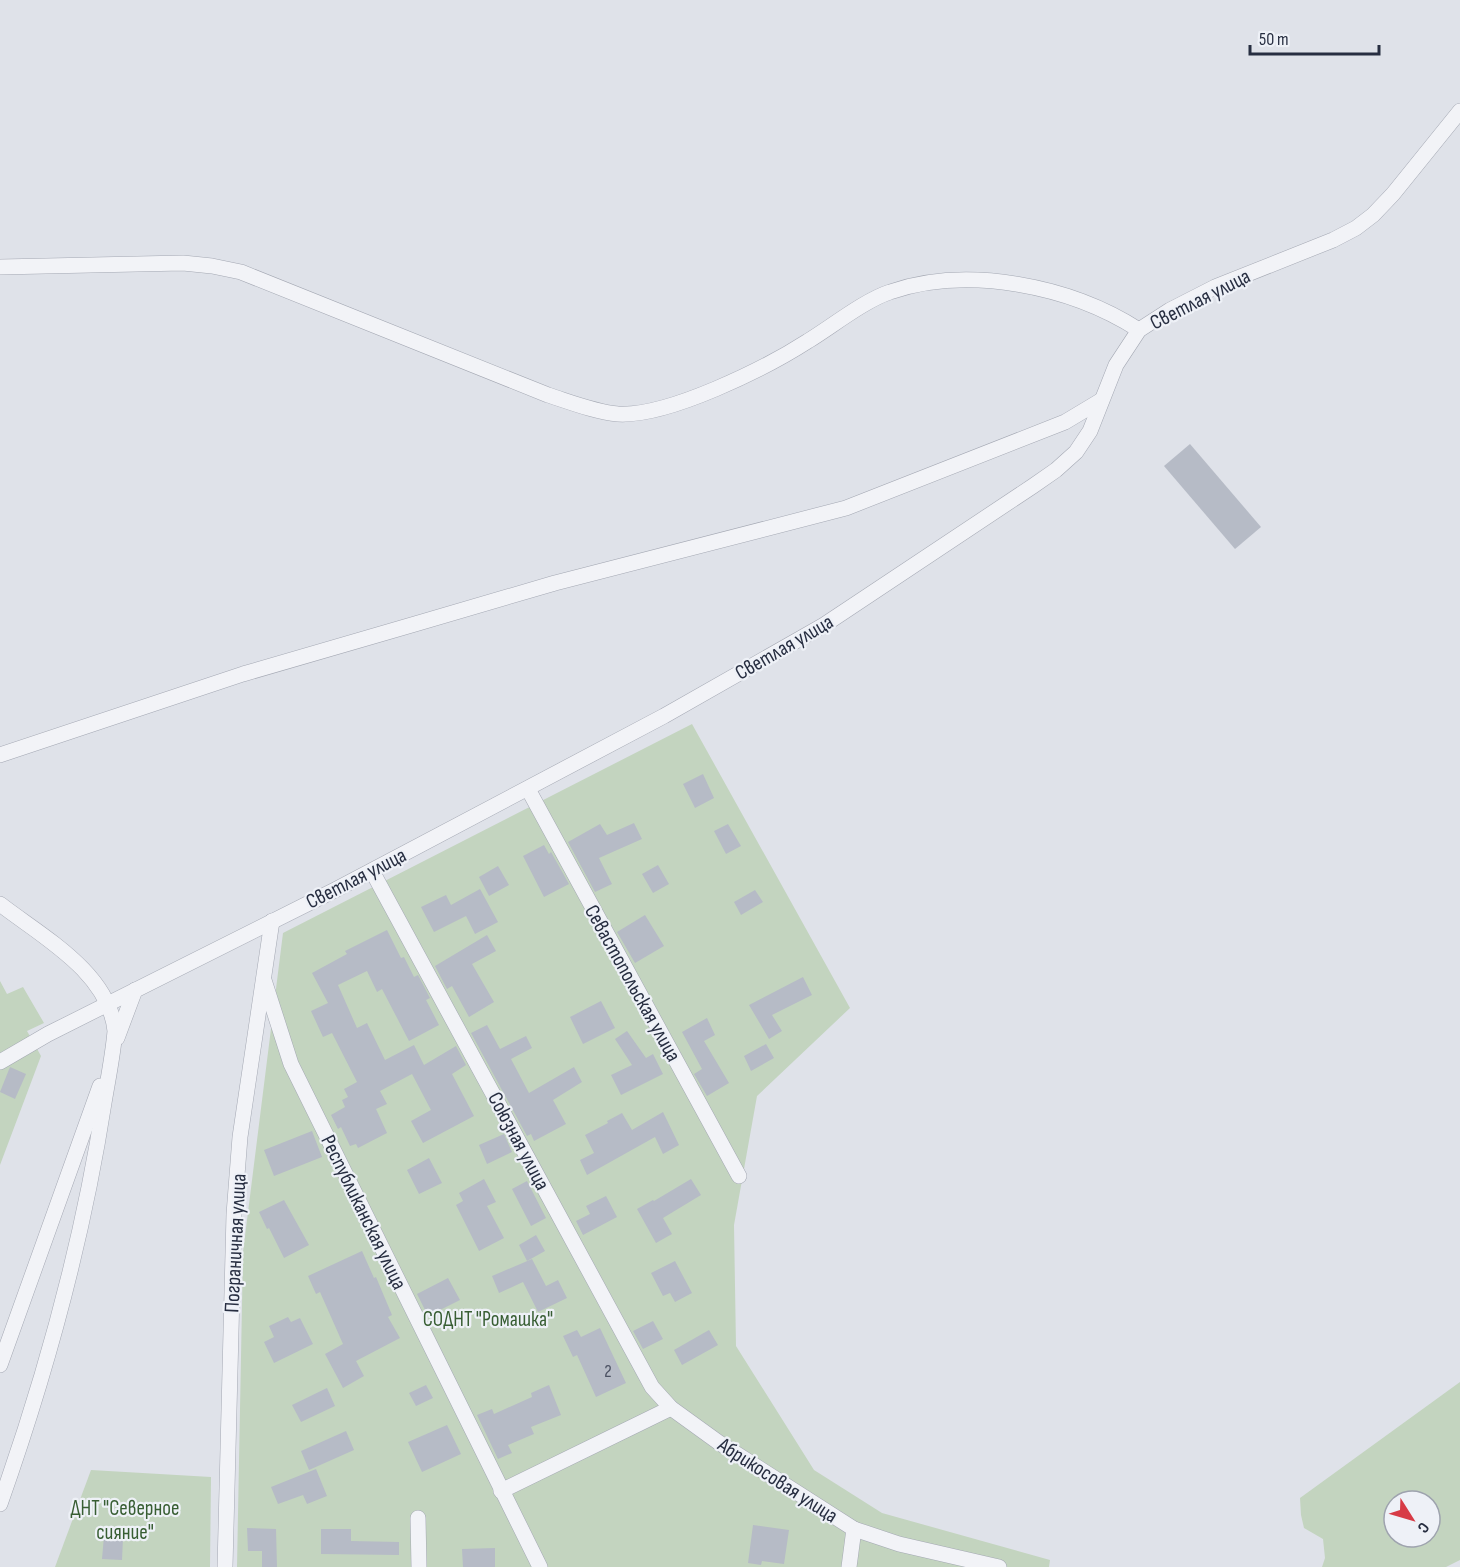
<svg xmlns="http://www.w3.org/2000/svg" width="1460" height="1567" viewBox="0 0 1460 1567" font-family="'Sofia Sans Condensed',sans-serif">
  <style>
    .green { fill: #c3d4bf; fill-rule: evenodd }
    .building { fill: #b6bbc6 }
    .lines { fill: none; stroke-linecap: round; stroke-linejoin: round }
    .minor-casing { stroke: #a4a8b3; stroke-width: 16 }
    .minor { stroke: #f2f3f7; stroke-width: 15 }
    .labels { text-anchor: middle; stroke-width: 4.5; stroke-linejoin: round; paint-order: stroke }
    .number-label { font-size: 18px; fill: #4b5162 }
    .street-label { font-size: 21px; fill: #272e41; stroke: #eef1f7 }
    .park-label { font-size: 21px; fill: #385e33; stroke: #eef1f7 }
  </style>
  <rect width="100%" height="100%" fill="#dfe2e9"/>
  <!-- green -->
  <g class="green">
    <polygon points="692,724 850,1008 757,1096 734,1225 736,1346 814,1470 882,1513 1050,1560 1049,1567 237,1567 243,1252 283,933"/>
    <polygon points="0,981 7,994 23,987 44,1023 27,1031 41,1056 0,1165"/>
    <path d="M1460,1382V1560L1446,1567H1322L1325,1558L1323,1539L1304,1528L1301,1515L1300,1498ZM1394,1501H1430V1537H1394Z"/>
    <polygon points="91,1470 211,1477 210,1567 55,1567"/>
  </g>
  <!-- building -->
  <g class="building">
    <polygon points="1190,444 1261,527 1235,549 1164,466"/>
    <polygon points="703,774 714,798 695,808 683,784"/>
    <polygon points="634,823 642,839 599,858 612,884 595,892 568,842 600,824 607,835"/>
    <polygon points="728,824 741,846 726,854 714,831"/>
    <polygon points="544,845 549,854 551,852 569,884 544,897 523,856"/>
    <polygon points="658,865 669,884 653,893 642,874"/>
    <polygon points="498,866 509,885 489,896 479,877"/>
    <polygon points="480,889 498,922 475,934 466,916 434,932 421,907 446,895 451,905"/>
    <polygon points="755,890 763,902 741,915 734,902"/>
    <polygon points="645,915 664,946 635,963 617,932"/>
    <polygon points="387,930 401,958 404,957 414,977 418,975 430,998 426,1000 439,1025 409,1041 382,989 377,992 367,971 338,985 357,1028 367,1023 385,1060 414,1045 424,1065 456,1046 466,1065 452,1074 474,1116 423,1143 411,1121 431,1110 412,1074 380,1091 387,1104 376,1109 387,1133 358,1148 356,1144 350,1146 341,1127 338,1129 331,1115 345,1107 342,1100 348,1097 344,1089 357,1082 332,1033 323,1037 311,1011 328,1003 312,973 347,954 345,951"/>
    <polygon points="487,935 496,951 472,964 494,1002 469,1017 452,986 447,989 435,966"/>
    <polygon points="803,977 812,995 772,1015 782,1031 769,1039 749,1005"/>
    <polygon points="601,1001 615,1028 583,1044 570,1017"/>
    <polygon points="707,1018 715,1035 704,1041 729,1083 707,1096 694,1074 702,1069 682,1032"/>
    <polygon points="487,1025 500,1049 526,1036 532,1048 511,1059 529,1093 574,1067 582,1082 553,1100 566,1124 534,1141 531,1134 527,1136 471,1033"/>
    <polygon points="627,1031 646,1058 653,1054 663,1074 621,1095 611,1075 632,1065 615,1039"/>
    <polygon points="766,1044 774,1058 751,1071 744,1056"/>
    <polygon points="10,1067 26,1074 15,1099 0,1092"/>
    <polygon points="663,1112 679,1145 663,1154 655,1137 587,1175 580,1160 594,1153 585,1135 608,1123 607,1121 622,1113 632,1130"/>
    <polygon points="312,1131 322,1157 274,1176 264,1150"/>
    <polygon points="504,1134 512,1152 487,1164 479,1145"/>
    <polygon points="429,1158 442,1183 419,1194 407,1170"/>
    <polygon points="484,1179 496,1202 487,1206 504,1238 479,1251 456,1205 463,1201 459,1193"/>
    <polygon points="691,1179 701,1195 663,1218 672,1234 656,1243 637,1209 653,1200 654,1201"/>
    <polygon points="527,1181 546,1218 531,1226 512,1189"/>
    <polygon points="606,1196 617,1217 583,1235 576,1221 590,1214 586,1206"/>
    <polygon points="284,1200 309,1245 284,1258 269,1228 267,1229 259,1212"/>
    <polygon points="536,1235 545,1251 527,1261 519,1245"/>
    <polygon points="362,1251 374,1278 376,1277 392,1315 388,1317 400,1338 356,1361 364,1376 343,1388 325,1354 343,1344 320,1292 316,1294 308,1276"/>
    <polygon points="532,1259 546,1286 558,1280 567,1298 538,1312 523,1282 499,1293 492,1276"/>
    <polygon points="675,1261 692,1293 675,1302 670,1293 663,1296 651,1273"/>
    <polygon points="448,1278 460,1300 428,1316 417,1294"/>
    <polygon points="288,1317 291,1322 300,1318 313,1344 274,1363 264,1342 274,1337 269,1326"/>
    <polygon points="653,1321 663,1339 643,1349 633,1331"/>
    <polygon points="600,1328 626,1383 596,1397 577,1355 573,1357 563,1336 577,1330 581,1337"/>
    <polygon points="709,1330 718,1345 682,1365 674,1350"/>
    <polygon points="426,1385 433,1398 416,1406 409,1393"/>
    <polygon points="549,1385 561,1415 531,1427 534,1434 508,1445 512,1453 498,1459 477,1415 492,1409 494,1414 532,1397 531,1393"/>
    <polygon points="327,1388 335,1406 301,1422 292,1405"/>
    <polygon points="447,1425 461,1454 422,1472 408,1442"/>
    <polygon points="346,1431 354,1450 309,1470 301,1451"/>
    <polygon points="316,1469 327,1496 307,1504 303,1495 278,1504 271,1487"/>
    <polygon points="753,1525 789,1530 784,1564 762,1561 761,1565 748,1563"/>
    <polygon points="247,1528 276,1529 277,1567 262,1567 262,1551 248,1551"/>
    <polygon points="321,1529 351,1529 351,1541 399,1542 399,1555 321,1554"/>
    <polygon points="104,1536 123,1538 122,1560 102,1559"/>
    <polygon points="495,1548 495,1567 463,1567 462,1549"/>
  </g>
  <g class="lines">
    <defs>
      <g id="minor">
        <path d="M0,267L183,263L212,266L241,272L548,395C570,402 595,412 618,414C668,417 766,368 808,341C831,327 865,300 890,292C968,265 1071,286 1139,330"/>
        <polyline points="0,755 243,674 415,624 555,583 846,508 1065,422 1100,401"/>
        <polyline points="528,789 739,1176"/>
        <polyline points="372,871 652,1387 671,1408 718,1442 854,1529 849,1567"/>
        <path d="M0,904C41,936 109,972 115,1031C113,1055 108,1079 104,1103C83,1239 46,1374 0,1504"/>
        <polyline points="264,980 291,1064 540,1567"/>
        <polyline points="117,1038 135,990"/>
        <polyline points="0,1062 48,1034 335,890 664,716 824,625 1033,486 1056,470 1076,452 1090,431 1116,365 1139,330 1170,310 1215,287 1333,240 1356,228 1373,215 1393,194 1460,111"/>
        <polyline points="0,1365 100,1086"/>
        <polyline points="501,1491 671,1408"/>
        <polyline points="418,1518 419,1567"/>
        <polyline points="854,1529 899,1544 999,1567"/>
        <polyline points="225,1567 234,1214 240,1137 272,921"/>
      </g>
    </defs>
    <!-- minor casing -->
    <use href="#minor" class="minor-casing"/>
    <!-- minor -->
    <use href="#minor" class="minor"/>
  </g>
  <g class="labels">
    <!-- number labels -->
    <g class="number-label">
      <text x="608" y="1377">2</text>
    </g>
    <!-- street labels -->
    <g class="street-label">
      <text transform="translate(1200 299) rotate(-27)" y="7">Светлая улица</text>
      <text transform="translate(784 647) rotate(-30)" y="7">Светлая улица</text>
      <text transform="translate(356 878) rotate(-27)" y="7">Светлая улица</text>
      <text transform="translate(633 983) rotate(61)" y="7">Севастопольская улица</text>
      <text transform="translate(519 1141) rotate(62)" y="7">Союзная улица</text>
      <text transform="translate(364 1212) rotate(64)" y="7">Республиканская улица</text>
      <text transform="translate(235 1243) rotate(-87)" y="7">Пограничная улица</text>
      <text transform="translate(778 1480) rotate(33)" y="7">Абрикосовая улица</text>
    </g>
    <!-- park labels -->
    <g class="park-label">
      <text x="488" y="1326">СОДНТ "Ромашка"</text>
      <text x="125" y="1515">ДНТ "Северное<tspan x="125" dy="24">сияние"</tspan></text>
    </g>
  </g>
  <!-- north arrow -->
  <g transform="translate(1412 1519) rotate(127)"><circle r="28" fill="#eef1f7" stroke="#9ea3ae" stroke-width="1.5"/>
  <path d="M0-4.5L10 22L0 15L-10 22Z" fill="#d73b46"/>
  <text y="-9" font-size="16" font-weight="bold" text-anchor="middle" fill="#272e41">С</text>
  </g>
  <!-- scale -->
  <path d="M1250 45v9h129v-9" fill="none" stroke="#272e41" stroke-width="3"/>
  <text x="1259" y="45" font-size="18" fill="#272e41" stroke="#eef1f7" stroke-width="4.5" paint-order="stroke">50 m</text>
</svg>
